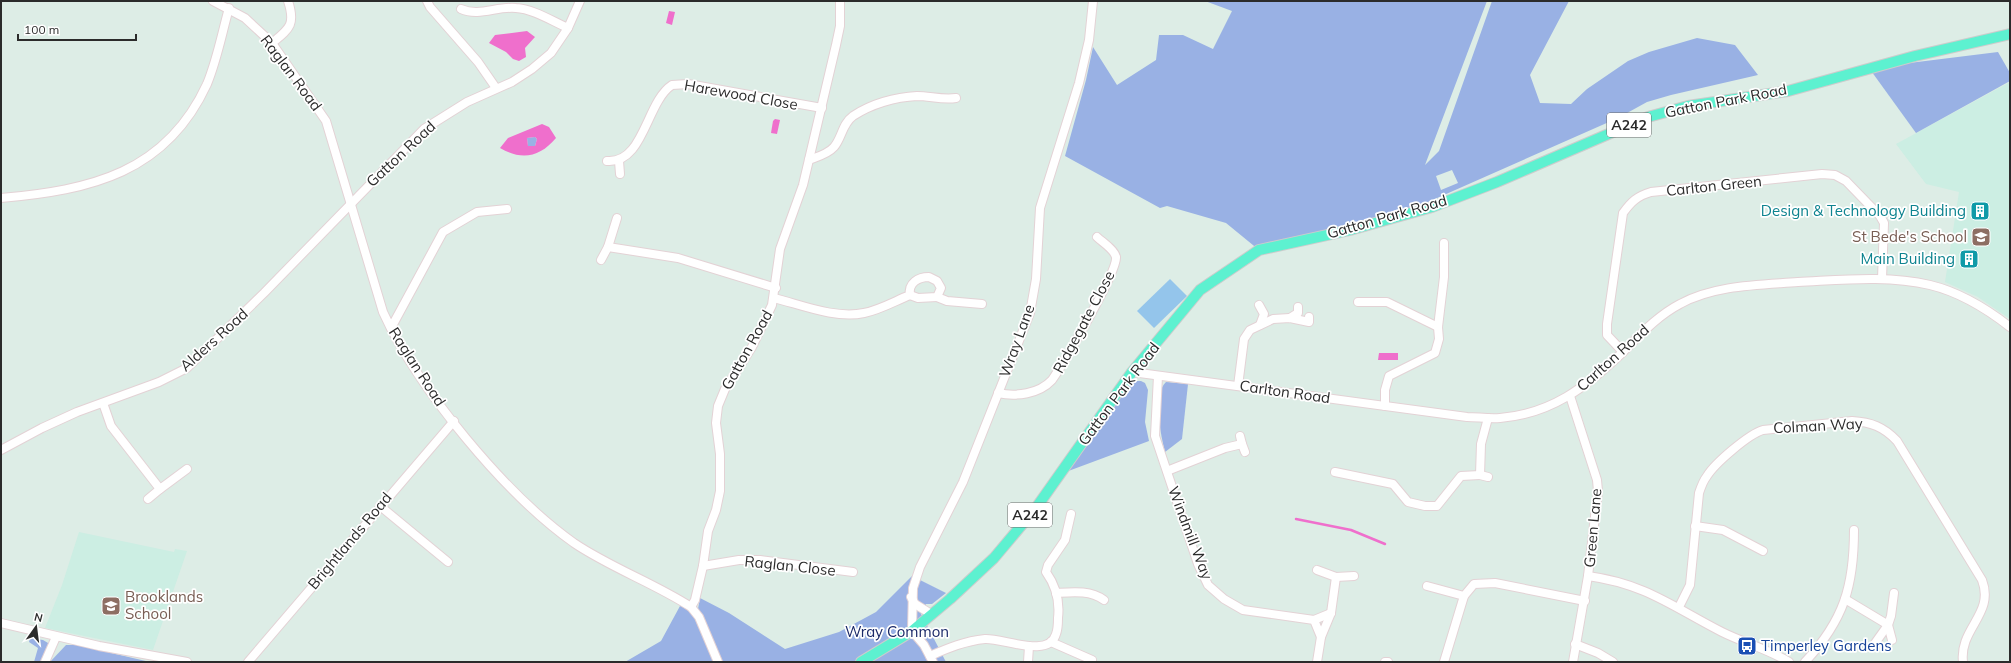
<svg xmlns="http://www.w3.org/2000/svg" width="2011" height="663" viewBox="0 0 2011 663" font-family="Mulish,sans-serif">
  <style>
    .education { fill: #cceee3 }
    .green { fill: #99b1e4; fill-rule: evenodd }
    .pitch { fill: #94c5eb }
    .water { fill: #ef6fcc; fill-rule: evenodd }
    .lines { fill: none; stroke-linecap: round; stroke-linejoin: round }
    .stream { stroke: #ef6fcc; stroke-width: 2.5 }
    .minor-casing { stroke: #e3d2d5; stroke-width: 10 }
    .major-casing { stroke: #ccc; stroke-width: 12 }
    .minor { stroke: #fff; stroke-width: 8 }
    .major { stroke: #5df1d0; stroke-width: 10 }
    .labels { text-anchor: middle; stroke-width: 3.5; stroke-linejoin: round; paint-order: stroke }
    .shield { fill: #fff; stroke: #6b6b6b; stroke-width: 1 }
    .shield-label { font-size: 14px; font-weight: bold; fill: #2b2b2b }
    .street-label { font-size: 15px; fill: #2b2b2b; stroke: #fff }
    .culture-label { font-size: 15px; fill: #0d838f; stroke: #fff; text-anchor: end }
    .education-label { font-size: 15px; fill: #785e54; stroke: #fff; text-anchor: end }
    .park-label { font-size: 15px; fill: #1a2968; stroke: #fff }
    .transit-label { font-size: 15px; fill: #164399; stroke: #fff; text-anchor: start }
  </style>
  <rect width="100%" height="100%" fill="#ddede6"/>
  <!-- education -->
  <g class="education">
    <polygon points="2010,82 2010,319 1978,297 1945,282 1959,192 1926,184 1896,144"/>
    <polygon points="79,532 174,552 175,549 187,551 153,650 45,628 62,585"/>
  </g>
  <!-- green -->
  <g class="green">
    <path d="M1205,1H1487L1425,165L1439,151L1492,1H1569L1530,75L1540,103L1571,104L1587,89L1628,61L1649,52L1697,38L1735,45L1758,75L1671,95L1647,102L1618,118L1419,206L1259,250L1226,223L1167,206L1160,208L1065,156L1086,80L1093,47L1117,85L1156,60L1159,35H1183L1213,49L1232,11ZM1452,170L1458,183L1441,190L1436,176Z"/>
    <polygon points="1998,52 2010,73 2010,81 1916,133 1869,68"/>
    <polygon points="535,137 537,139 535,146 528,147 527,138"/>
    <polygon points="1132,381 1141,381 1145,383 1148,390 1145,422 1149,441 1063,473"/>
    <path d="M1166,382L1188,384L1182,439L1165,452C1161,436 1152,395 1166,382Z"/>
    <polygon points="912,576 946,593 932,604 926,604 921,614 946,662 625,662 661,641 680,606 698,609 700,598 729,613 785,649 839,632 876,612"/>
    <polygon points="30,638 43,640 48,643 48,647 42,662 34,662 38,648 29,642"/>
    <polygon points="66,645 77,645 150,662 50,662"/>
  </g>
  <!-- pitch -->
  <polygon class="pitch" points="1170,279 1187,296 1154,328 1137,311"/>
  <!-- water -->
  <g class="water">
    <polygon points="669,11 675,12 672,25 666,23"/>
    <polygon points="527,31 535,37 525,48 526,57 519,61 513,59 506,52 489,43 495,35"/>
    <polygon points="775,119 780,120 777,134 771,133 773,121"/>
    <path d="M542,124L549,127L556,138C540,157 522,161 500,148L508,138ZM535,137L537,139L535,146H528L527,138Z"/>
    <polygon points="1379,353 1398,353 1398,360 1378,360"/>
  </g>
  <g class="lines">
    <!-- stream -->
    <polyline class="stream" points="1296,519 1351,530 1385,544"/>
    <defs>
      <g id="minor">
        <path d="M213,1L245,18L272,43L326,121L383,312C418,389 505,494 574,543C611,568 654,583 691,607L699,617L718,662"/>
        <polyline points="427,1 430,7 478,62 496,88"/>
        <path d="M461,9C479,17 497,6 516,8C533,9 552,21 568,28"/>
        <path d="M272,43C289,29 296,25 288,1"/>
        <path d="M809,160C817,157 828,154 834,147C842,138 842,124 853,116C871,104 895,97 917,96C930,96 942,100 956,98"/>
        <path d="M607,161C644,164 646,102 672,85L688,84L822,108"/>
        <polyline points="619,161 620,174"/>
        <path d="M1,198C91,190 166,173 207,84C217,60 222,33 229,8"/>
        <polyline points="608,247 617,218"/>
        <polyline points="601,260 608,247 678,258 776,288"/>
        <path d="M929,277L937,281L941,288L937,297L918,298L910,295C908,283 918,277 929,277Z"/>
        <polyline points="937,297 947,301 982,304"/>
        <path d="M774,298C802,305 835,319 864,313C880,310 895,301 910,295"/>
        <polyline points="1358,302 1387,302 1438,327"/>
        <polyline points="1259,305 1264,314 1260,325"/>
        <polyline points="1290,318 1298,313 1298,307"/>
        <polyline points="391,328 443,232 477,212 507,209"/>
        <path d="M1623,352L1607,335V324L1623,213C1631,202 1637,196 1651,192L1822,174L1835,175L1846,181L1880,216L1884,223L1882,279"/>
        <path d="M1132,372L1467,417C1477,417 1489,419 1500,418C1551,414 1586,387 1622,353C1640,335 1657,316 1680,304C1714,285 1759,285 1798,282C1842,280 1887,275 1930,285C1959,292 1987,309 2010,327"/>
        <polyline points="1158,376 1155,436 1198,564 1208,585 1224,599 1243,610 1314,620 1321,637 1317,662"/>
        <polyline points="1238,386 1244,339 1250,330 1273,319 1290,318 1309,322 1309,317"/>
        <path d="M998,393C1016,397 1039,394 1052,380C1063,364 1118,271 1116,257C1114,249 1102,242 1097,237"/>
        <polyline points="1570,396 1597,480 1598,491 1588,576 1573,662"/>
        <polyline points="103,403 111,426 160,489 187,469"/>
        <polyline points="1385,406 1385,390 1389,376 1435,353 1439,339 1438,327 1444,277 1444,243"/>
        <polyline points="1242,444 1245,452"/>
        <polyline points="1,450 42,428 77,412 159,382 187,368 264,293 424,129 467,102 512,82 532,69 551,53 568,28 580,1"/>
        <polyline points="1167,471 1225,448 1242,444 1240,436"/>
        <polyline points="1335,472 1393,484 1408,502 1425,506 1437,506 1461,476 1480,475 1481,444 1488,418"/>
        <polyline points="1480,475 1488,477"/>
        <polyline points="148,499 160,489"/>
        <polyline points="380,506 448,562"/>
        <polyline points="1695,526 1723,530 1763,551"/>
        <polyline points="703,566 739,560 760,560 853,572"/>
        <polyline points="1317,570 1336,577 1331,613 1321,637"/>
        <path d="M1588,576C1646,584 1673,607 1722,632C1744,643 1768,649 1789,662"/>
        <polyline points="1336,577 1354,576"/>
        <polyline points="1427,586 1464,596"/>
        <path d="M1056,593C1073,592 1090,590 1104,600"/>
        <polyline points="911,597 915,604 931,614"/>
        <polyline points="1845,599 1885,623 1888,625 1892,640"/>
        <polyline points="691,607 695,600 703,566 708,531 716,510 720,491 720,454 716,423 718,406 725,389 752,347 772,305 780,249 803,185 836,45 840,26 840,1"/>
        <path d="M1679,607L1690,585L1699,493C1701,487 1703,481 1707,476C1715,463 1749,434 1763,430L1852,421C1871,422 1884,427 1897,441L1982,580C1995,614 1959,628 1963,662"/>
        <polyline points="1314,620 1331,613"/>
        <polyline points="1,623 99,646 187,662"/>
        <polyline points="1051,642 1092,660"/>
        <polyline points="1575,644 1598,653 1613,662"/>
        <polyline points="1873,646 1888,625 1891,616 1894,593"/>
        <path d="M930,656C948,648 965,641 985,639C1003,638 1049,659 1056,634C1058,629 1058,623 1058,618C1060,601 1056,586 1046,572L1048,565L1065,540L1071,514"/>
        <polyline points="45,662 56,637"/>
        <polyline points="248,662 454,421"/>
        <polyline points="933,662 924,645 912,631 913,588 920,567 963,482 1030,313 1036,279 1040,208 1079,83 1089,40 1093,1"/>
        <polyline points="1028,662 1029,646"/>
        <polyline points="1385,662 1388,662"/>
        <polyline points="1444,662 1464,596 1474,584 1495,583 1585,601"/>
        <path d="M1805,662C1844,620 1854,586 1854,530"/>
      </g>
      <polyline id="major" points="861,662 912,631 950,599 994,558 1036,508 1132,372 1200,290 1259,250 1350,230 1432,207 1497,182 1648,117 1688,106 1788,91 1915,56 2010,34"/>
    </defs>
    <!-- minor casing -->
    <use href="#minor" class="minor-casing"/>
    <!-- major casing -->
    <use href="#major" class="major-casing"/>
    <!-- minor -->
    <use href="#minor" class="minor"/>
    <!-- major -->
    <use href="#major" class="major"/>
  </g>
  <!-- icons -->
  <defs>
    <symbol id="building-square" viewBox="-11 -11 22 22"><rect x="-9" y="-9" width="18" height="18" rx="4" fill="#0f9aa8" stroke="#fff"/><path d="M-4-6H4V6H1V3H-1V6H-4ZM-2.5-4.3h1.7v1.8h-1.7ZM.8-4.3h1.7v1.8H.8ZM-2.5-1h1.7V.8h-1.7ZM.8-1h1.7V.8H.8Z" fill="#fff"/></symbol>
    <symbol id="school-square" viewBox="-11 -11 22 22"><rect x="-9" y="-9" width="18" height="18" rx="4" fill="#8d6e63" stroke="#fff"/><path d="M0-5L7-2L0 1L-7-2ZM-4 1L0 2.5L4 1V4Q0 6-4 4Z" fill="#fff"/></symbol>
    <symbol id="bus-square" viewBox="-11 -11 22 22"><rect x="-9" y="-9" width="18" height="18" rx="4" fill="#1a4fb4" stroke="#fff"/><path d="M-5-6H5V4H4V6H2V4H-2V6H-4V4H-5ZM-3.5-4V0h7V-4ZM-3.5 1.2v1.5H-2V1.2ZM2 1.2v1.5H3.5V1.2Z" fill="#fff"/></symbol>
  </defs>
  <g fill-rule="evenodd">
    <use href="#building-square" x="1969" y="200" width="22" height="22"/>
    <use href="#school-square" x="1970" y="226" width="22" height="22"/>
    <use href="#building-square" x="1958" y="248" width="22" height="22"/>
    <use href="#school-square" x="100" y="595" width="22" height="22"/>
    <use href="#bus-square" x="1736" y="635" width="22" height="22"/>
  </g>
  <g class="labels">
    <!-- shield labels -->
    <g class="shield">
      <rect x="1607" y="113" width="44" height="24" rx="3"/>
      <rect x="1008" y="503" width="44" height="24" rx="3"/>
    </g>
    <g class="shield-label">
      <text x="1629" y="130">A242</text>
      <text x="1030" y="520">A242</text>
    </g>
    <!-- street labels -->
    <g class="street-label">
      <text transform="translate(291 73) rotate(53)" y="5">Raglan Road</text>
      <text transform="translate(741 95) rotate(10)" y="5">Harewood Close</text>
      <text transform="translate(1726 101) rotate(-11)" y="5">Gatton Park Road</text>
      <text transform="translate(401 154) rotate(-43)" y="5">Gatton Road</text>
      <text transform="translate(1714 186) rotate(-6)" y="5">Carlton Green</text>
      <text transform="translate(1387 217) rotate(-16)" y="5">Gatton Park Road</text>
      <text transform="translate(1084 322) rotate(-62)" y="5">Ridgegate Close</text>
      <text transform="translate(214 340) rotate(-42)" y="5">Alders Road</text>
      <text transform="translate(1017 341) rotate(-70)" y="5">Wray Lane</text>
      <text transform="translate(747 350) rotate(-61)" y="5">Gatton Road</text>
      <text transform="translate(1613 358) rotate(-42)" y="5">Carlton Road</text>
      <text transform="translate(417 367) rotate(57)" y="5">Raglan Road</text>
      <text transform="translate(1285 392) rotate(8)" y="5">Carlton Road</text>
      <text transform="translate(1119 394) rotate(-53)" y="5">Gatton Park Road</text>
      <text transform="translate(1818 426) rotate(-3)" y="5">Colman Way</text>
      <text transform="translate(1593 528) rotate(-85)" y="5">Green Lane</text>
      <text transform="translate(1190 533) rotate(69)" y="5">Windmill Way</text>
      <text transform="translate(350 541) rotate(-50)" y="5">Brightlands Road</text>
      <text transform="translate(790 566) rotate(6)" y="5">Raglan Close</text>
    </g>
    <!-- culture labels -->
    <g class="culture-label">
      <text x="1966" y="216">Design &amp; Technology Building</text>
      <text x="1955" y="264">Main Building</text>
    </g>
    <!-- education labels -->
    <g class="education-label">
      <text x="1967" y="242">St Bede's School</text>
      <text x="125" y="602" text-anchor="start">Brooklands<tspan x="125" dy="17">School</tspan></text>
    </g>
    <!-- park labels -->
    <g class="park-label">
      <text x="897" y="637">Wray Common</text>
    </g>
    <!-- transit labels -->
    <g class="transit-label">
      <text x="1761" y="651">Timperley Gardens</text>
    </g>
  </g>
  <!-- border -->
  <rect width="2011" height="663" fill="none" stroke="#2b2b2b" stroke-width="4"/>
  <!-- north arrow -->
  <g transform="translate(36 627) rotate(14)" stroke="#ffffff" stroke-width="3" paint-order="stroke">
  <path d="M0-3L7 15L0 10L-7 15Z" fill="#2b2b2b"/>
  <text y="-6" font-size="11" font-weight="bold" text-anchor="middle" fill="#2b2b2b">N</text>
  </g>
  <!-- scale -->
  <path d="M18 34v6h118v-6" fill="none" stroke="#2b2b2b" stroke-width="2"/>
  <text x="24" y="34" font-size="12" fill="#2b2b2b" stroke="#ffffff" stroke-width="3" paint-order="stroke">100 m</text>
</svg>
